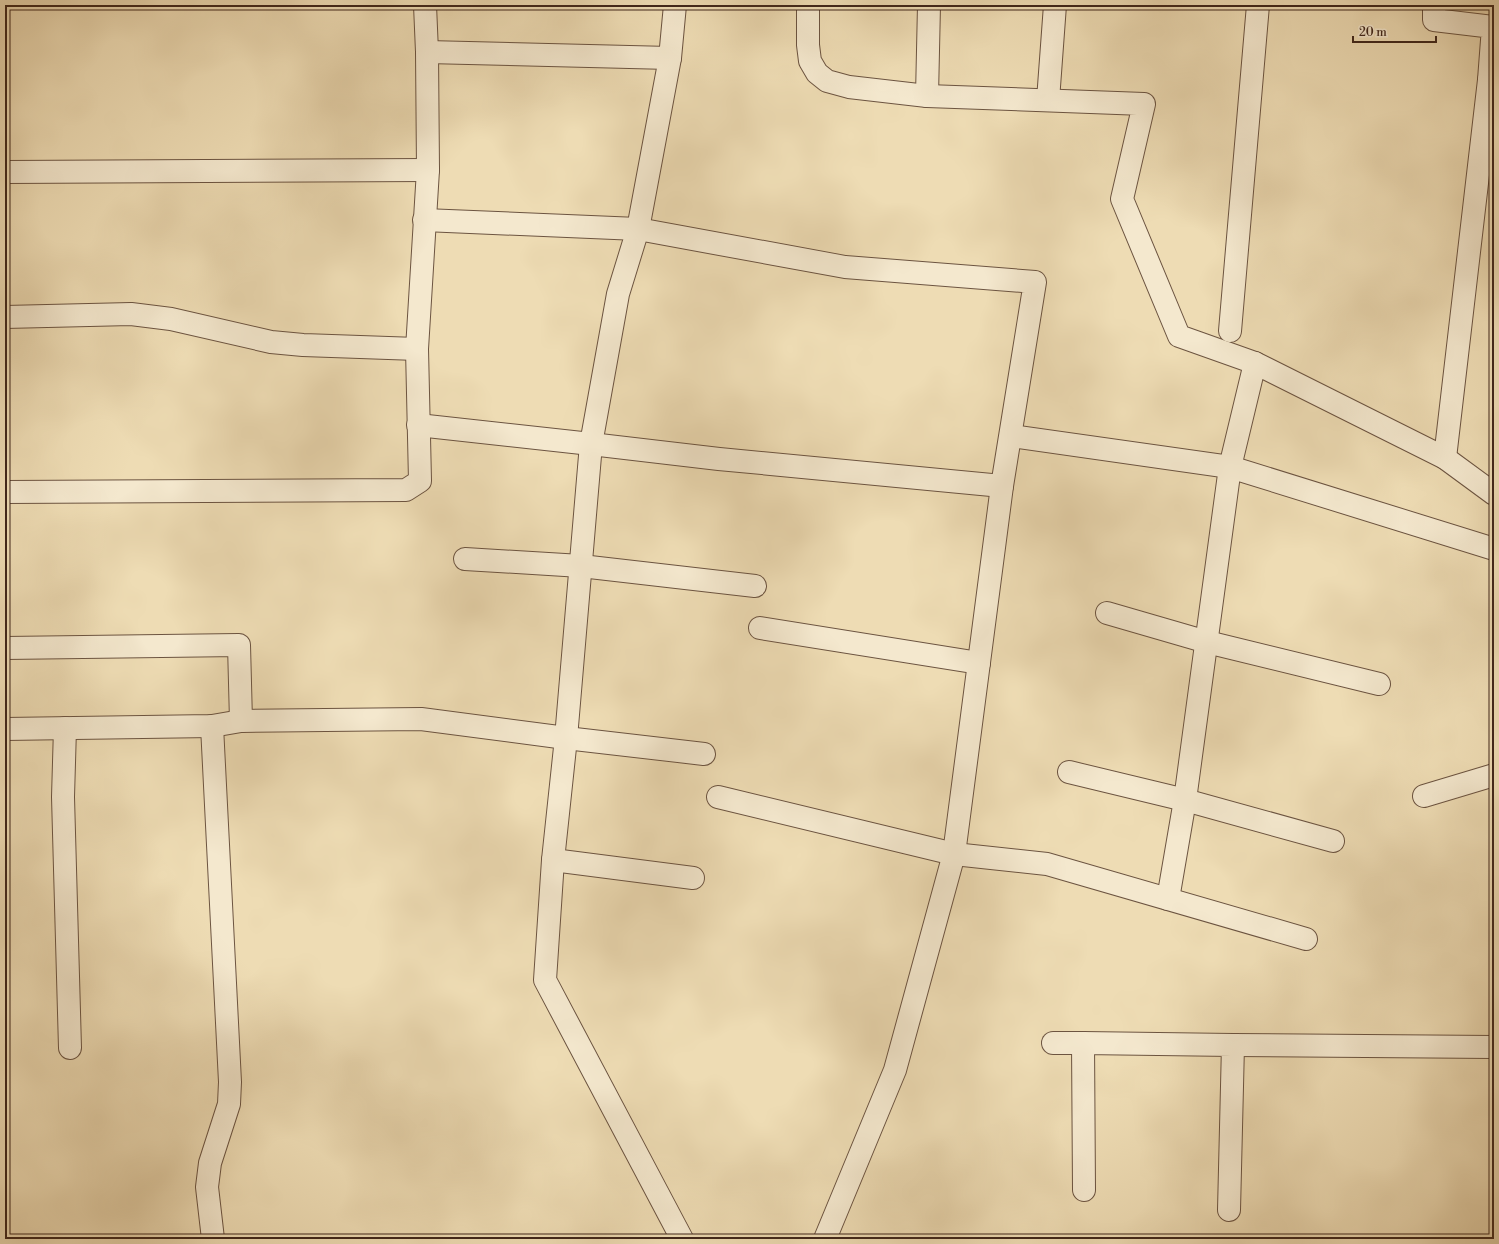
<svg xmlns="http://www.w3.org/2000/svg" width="1499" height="1244" viewBox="0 0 1499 1244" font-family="'Libre Bodoni',serif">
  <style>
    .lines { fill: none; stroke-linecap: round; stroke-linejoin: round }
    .minor-casing { stroke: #6c5441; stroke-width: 24 }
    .minor { stroke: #f4e8ce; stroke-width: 22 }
  </style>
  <rect width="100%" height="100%" fill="#eedcb4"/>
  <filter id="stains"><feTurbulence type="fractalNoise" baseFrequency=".005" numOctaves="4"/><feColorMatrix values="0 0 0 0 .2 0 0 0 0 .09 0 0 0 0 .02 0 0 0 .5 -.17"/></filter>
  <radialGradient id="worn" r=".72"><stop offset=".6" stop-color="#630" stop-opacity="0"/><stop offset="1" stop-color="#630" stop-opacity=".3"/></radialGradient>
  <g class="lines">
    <defs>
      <g id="minor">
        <polyline points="675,5 670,58 638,229 618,294 591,444 566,738 553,860 545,980 682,1239"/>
        <polyline points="808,5 808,45 810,61 817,73 827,81 849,87 927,96 1144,104 1122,199 1179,336 1255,363"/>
        <polyline points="1434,5 1434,20 1493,27 1489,80 1494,80"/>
        <polyline points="427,52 670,58"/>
        <polyline points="927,96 929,5"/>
        <polyline points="1048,100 1055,5"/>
        <polyline points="5,172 428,170"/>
        <polyline points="424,220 638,229 845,267 1035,282 1002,486 954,854 895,1070 825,1239"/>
        <polyline points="5,317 131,314 171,319 271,342 303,345 417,349"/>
        <polyline points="1230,331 1258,5"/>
        <polyline points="418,425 591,444 719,459 1002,486"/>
        <polyline points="1011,436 1230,467 1494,549"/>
        <polyline points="1445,458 1489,80"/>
        <polyline points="5,492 406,490 420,481 417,349 428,170 427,52 425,5"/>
        <polyline points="465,559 581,566 755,586"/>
        <polyline points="1107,613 1207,642 1379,684"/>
        <polyline points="760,628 979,663"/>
        <polyline points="5,648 239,645 241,721"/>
        <polyline points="212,726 230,1082 229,1104 210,1163 207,1187 213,1239"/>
        <polyline points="65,728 63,797 70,1048"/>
        <polyline points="5,729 212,726 241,721 421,719 566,738 704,754"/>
        <polyline points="1069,772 1185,800 1333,841"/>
        <polyline points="1424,796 1494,775"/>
        <polyline points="718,797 954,854 1047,864 1306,939"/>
        <polyline points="553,860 693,878"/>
        <polyline points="1168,899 1185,800 1230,467 1255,363 1445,458 1494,494"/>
        <polyline points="1053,1043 1083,1043"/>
        <polyline points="1233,1045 1494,1047"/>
        <polyline points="1084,1190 1083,1043 1233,1045 1229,1210"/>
      </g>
    </defs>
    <!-- minor casing -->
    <use href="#minor" class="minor-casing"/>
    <!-- minor -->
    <use href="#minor" class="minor"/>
  </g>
  <!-- margin -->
  <rect width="1499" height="1244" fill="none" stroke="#eedcb4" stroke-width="20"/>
  <rect x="6" y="6" width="1487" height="1232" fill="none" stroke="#40271b" stroke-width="2"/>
  <rect x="10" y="10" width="1479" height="1224" fill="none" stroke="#40271b"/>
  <!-- scale -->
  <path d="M1353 36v6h83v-6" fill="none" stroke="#40271b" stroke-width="2"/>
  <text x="1359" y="36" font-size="12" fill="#40271b" stroke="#f4e8ce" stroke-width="3" paint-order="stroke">20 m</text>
  <rect width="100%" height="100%" filter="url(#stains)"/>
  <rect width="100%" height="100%" fill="url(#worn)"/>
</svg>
